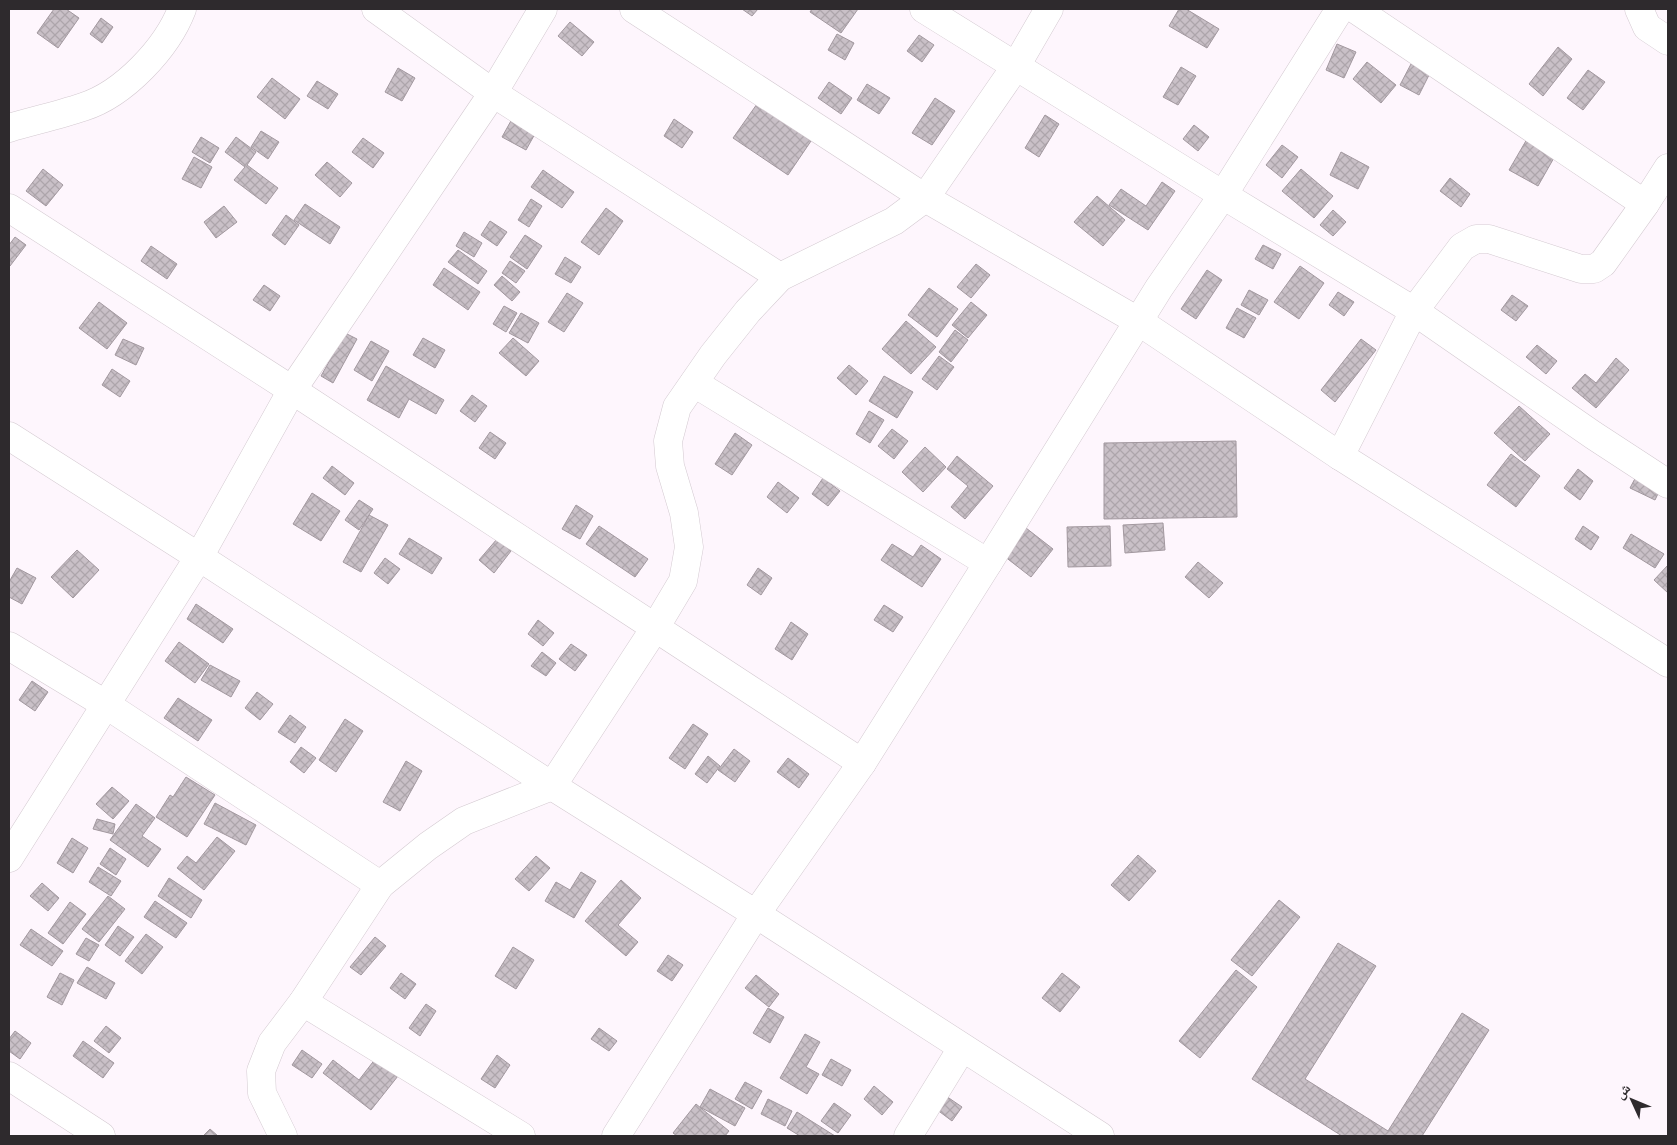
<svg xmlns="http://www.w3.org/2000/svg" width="1677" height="1145" viewBox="0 0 1677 1145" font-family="'Exo 2','Noto Naskh Arabic',sans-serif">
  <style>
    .building { fill: url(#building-cross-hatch); stroke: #a2989f }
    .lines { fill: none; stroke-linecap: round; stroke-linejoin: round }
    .minor-casing { stroke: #d4cad1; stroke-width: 29 }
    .minor { stroke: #fff; stroke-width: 28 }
  </style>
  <defs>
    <pattern id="building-cross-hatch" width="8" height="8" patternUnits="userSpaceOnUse" patternTransform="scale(1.25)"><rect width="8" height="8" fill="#c9c0c7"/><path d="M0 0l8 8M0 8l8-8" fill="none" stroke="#ada5ab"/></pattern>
  </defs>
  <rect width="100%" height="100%" fill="#fef6fd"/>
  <!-- building -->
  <g class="building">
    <polygon points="54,9 66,9 79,18 58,48 37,33"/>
    <polygon points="742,9 758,9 752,16"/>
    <polygon points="812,9 858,9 841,33 810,12"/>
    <polygon points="1179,9 1186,9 1219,29 1207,48 1169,26"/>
    <polygon points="101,18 113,27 102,43 90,34"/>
    <polygon points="570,22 594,42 582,56 558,36"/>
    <polygon points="837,34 854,43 845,60 828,50"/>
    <polygon points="919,35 934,45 922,62 907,51"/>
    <polygon points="1337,44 1356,52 1344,78 1326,70"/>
    <polygon points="1558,47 1572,59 1543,96 1529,84"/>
    <polygon points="1367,62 1396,85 1381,103 1353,79"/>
    <polygon points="1411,64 1430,73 1419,95 1400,85"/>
    <polygon points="1181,67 1196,76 1178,105 1163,97"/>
    <polygon points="398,68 415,78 402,101 385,92"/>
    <polygon points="1588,70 1605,82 1583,110 1567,98"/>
    <polygon points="272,78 300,99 285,119 257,97"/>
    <polygon points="317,81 338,94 328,109 307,96"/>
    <polygon points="829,82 852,98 841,114 818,98"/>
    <polygon points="867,84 890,98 879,114 857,100"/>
    <polygon points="935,98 955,111 932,145 912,133"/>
    <polygon points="757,104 811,141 788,175 733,138"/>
    <polygon points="1045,115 1059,124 1039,157 1025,148"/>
    <polygon points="512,119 536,132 526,150 502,137"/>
    <polygon points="674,119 693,132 682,148 664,136"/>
    <polygon points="1194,125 1209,137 1198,151 1183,139"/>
    <polygon points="261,131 279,142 268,159 251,147"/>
    <polygon points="201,137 219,148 210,163 192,152"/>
    <polygon points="236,137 256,152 247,165 278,188 266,204 234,180 245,167 225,152"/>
    <polygon points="363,138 384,153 373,168 352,152"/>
    <polygon points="1527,139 1555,156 1538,186 1509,170"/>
    <polygon points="1282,145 1298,157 1282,178 1266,165"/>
    <polygon points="1341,152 1369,167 1358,189 1330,175"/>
    <polygon points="194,157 212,167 201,188 182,179"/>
    <polygon points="327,162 352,183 340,197 315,175"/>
    <polygon points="43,169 63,185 46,206 26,191"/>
    <polygon points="1301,169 1333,196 1314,218 1282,191"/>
    <polygon points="543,170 574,192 562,208 531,187"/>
    <polygon points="1450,178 1470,194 1461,207 1440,191"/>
    <polygon points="1162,182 1175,191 1148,230 1109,205 1121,189 1146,206"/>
    <polygon points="1097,196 1125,220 1103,246 1074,222"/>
    <polygon points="531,199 542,206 529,227 518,220"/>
    <polygon points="305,204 340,227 330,244 294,220"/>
    <polygon points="224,206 237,222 216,238 204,222"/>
    <polygon points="606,208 623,221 599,255 581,242"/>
    <polygon points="1333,210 1346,222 1333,236 1320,225"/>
    <polygon points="286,215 299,225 285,245 272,235"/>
    <polygon points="490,221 507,232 497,246 481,235"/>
    <polygon points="464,232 482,243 474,257 456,246"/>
    <polygon points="525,235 542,246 527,269 510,257"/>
    <polygon points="15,237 26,245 10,266 9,265 9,245"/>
    <polygon points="1263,245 1281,254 1273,269 1255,259"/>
    <polygon points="151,246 177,264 167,279 141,261"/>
    <polygon points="458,250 487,271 478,284 448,262"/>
    <polygon points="565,257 581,267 571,283 555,274"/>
    <polygon points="510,261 525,271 516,283 502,273"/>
    <polygon points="976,264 990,275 971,298 957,287"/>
    <polygon points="1300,266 1324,283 1299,319 1274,302"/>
    <polygon points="444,268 480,292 468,310 433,285"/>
    <polygon points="1207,270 1222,280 1196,319 1181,309"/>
    <polygon points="502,276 520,292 512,301 494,285"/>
    <polygon points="264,285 280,296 270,311 253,300"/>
    <polygon points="929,288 958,309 937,337 908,315"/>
    <polygon points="1249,290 1268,300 1259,315 1241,305"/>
    <polygon points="1338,292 1354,302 1344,316 1329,305"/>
    <polygon points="567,293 583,303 564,332 548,322"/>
    <polygon points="1512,295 1528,306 1516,321 1501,310"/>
    <polygon points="99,302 127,323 107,349 79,328"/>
    <polygon points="971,302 987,315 968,338 952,325"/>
    <polygon points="504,306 517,313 506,332 493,324"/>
    <polygon points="1237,308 1256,318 1244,338 1226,328"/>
    <polygon points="521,313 539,323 528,343 509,333"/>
    <polygon points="906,321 936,347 911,374 882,349"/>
    <polygon points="955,330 968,340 951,362 939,352"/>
    <polygon points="345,333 357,339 333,383 321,376"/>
    <polygon points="423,338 445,350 435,368 413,355"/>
    <polygon points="513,338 539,361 526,376 499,353"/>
    <polygon points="123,339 144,348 136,365 115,355"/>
    <polygon points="1361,339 1376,350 1335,402 1321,390"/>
    <polygon points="371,341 389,351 372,381 354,370"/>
    <polygon points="1537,345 1557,361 1546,374 1526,357"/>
    <polygon points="939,356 954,367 937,390 922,379"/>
    <polygon points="1616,358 1629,370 1596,408 1572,388 1585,374 1596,383"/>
    <polygon points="849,365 868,381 856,395 837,378"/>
    <polygon points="386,366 444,400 436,414 409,399 399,418 367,400"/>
    <polygon points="112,369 130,381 120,397 102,385"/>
    <polygon points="884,376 913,392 897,418 869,401"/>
    <polygon points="472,395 487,406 475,422 460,411"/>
    <polygon points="1519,406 1550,434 1525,461 1494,433"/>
    <polygon points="869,411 884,420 870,443 856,434"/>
    <polygon points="892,429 908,441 894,459 878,446"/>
    <polygon points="490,432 506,443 495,459 479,448"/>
    <polygon points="735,433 752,445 732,475 715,464"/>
    <polygon points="1236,441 1237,517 1104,519 1104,443"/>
    <polygon points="925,447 946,467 923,492 902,472"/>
    <polygon points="1511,454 1540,476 1516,507 1487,485"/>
    <polygon points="957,456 993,486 965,519 951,507 968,486 947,469"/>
    <polygon points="332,466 354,483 345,495 323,478"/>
    <polygon points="1578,469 1593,481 1580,500 1564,488"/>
    <polygon points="1639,471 1663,483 1655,500 1630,488"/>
    <polygon points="823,478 840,491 828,506 812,494"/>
    <polygon points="778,482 799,498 787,513 767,497"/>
    <polygon points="312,493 340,511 321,541 293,524"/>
    <polygon points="359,500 373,509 359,530 345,520"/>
    <polygon points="576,505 593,516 580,539 562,529"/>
    <polygon points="369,515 388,525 361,572 343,562"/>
    <polygon points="1163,523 1165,550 1125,553 1123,525"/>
    <polygon points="599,526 648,559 635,577 586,544"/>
    <polygon points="1110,526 1111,566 1068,567 1067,527"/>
    <polygon points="1583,526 1599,537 1591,550 1575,539"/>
    <polygon points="1026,528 1053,549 1031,577 1004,556"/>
    <polygon points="1631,534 1664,554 1655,568 1623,548"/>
    <polygon points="409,538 442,558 432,574 399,554"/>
    <polygon points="497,539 511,551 494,573 479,560"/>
    <polygon points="892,544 913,557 921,545 941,559 922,587 881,560"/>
    <polygon points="77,550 99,570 73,598 51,577"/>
    <polygon points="385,558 400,569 388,584 374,573"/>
    <polygon points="1198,562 1223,583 1209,598 1185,577"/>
    <polygon points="1668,565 1668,593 1654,580"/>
    <polygon points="17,568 36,578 22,604 9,597 9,582"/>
    <polygon points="758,568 772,578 761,595 747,585"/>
    <polygon points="196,604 233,629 223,643 187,619"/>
    <polygon points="884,605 903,617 893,632 874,620"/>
    <polygon points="538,620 554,633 543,646 528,634"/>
    <polygon points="791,622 808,634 792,660 775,649"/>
    <polygon points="179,642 209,664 195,683 165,661"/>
    <polygon points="571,644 587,655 575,671 559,659"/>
    <polygon points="542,652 556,663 546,676 531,666"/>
    <polygon points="210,665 240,681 231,697 201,680"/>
    <polygon points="32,681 48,692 35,711 19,700"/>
    <polygon points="257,692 273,704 260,720 245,708"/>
    <polygon points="178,698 212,720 198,741 164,718"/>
    <polygon points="290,715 306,727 295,743 278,732"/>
    <polygon points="345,719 363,731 336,772 319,760"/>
    <polygon points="693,724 708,734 685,769 669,758"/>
    <polygon points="301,747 316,758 304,773 290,762"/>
    <polygon points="734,749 750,761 735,782 718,770"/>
    <polygon points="708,756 720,766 707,783 695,774"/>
    <polygon points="788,758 809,774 799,788 777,772"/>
    <polygon points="406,761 422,771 400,811 383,802"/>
    <polygon points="186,777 215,795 187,837 156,817 170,795 173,797"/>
    <polygon points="112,787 129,801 113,819 96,804"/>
    <polygon points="215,803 256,825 246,845 204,824"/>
    <polygon points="136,804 155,818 142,836 161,849 148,867 110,840"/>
    <polygon points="97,819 115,824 113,834 93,829"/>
    <polygon points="217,837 235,851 204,890 177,868 187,856 196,863"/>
    <polygon points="72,838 88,848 73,873 57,863"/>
    <polygon points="110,848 126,859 116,875 100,864"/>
    <polygon points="1138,855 1156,871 1129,901 1111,885"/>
    <polygon points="536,856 550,868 529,891 515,879"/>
    <polygon points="98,867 121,881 111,896 89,882"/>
    <polygon points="581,872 596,881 574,918 545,901 556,882 570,890"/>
    <polygon points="169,878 202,900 191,918 158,896"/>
    <polygon points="621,880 641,898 618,925 638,942 626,956 585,921"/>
    <polygon points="42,883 59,898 48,911 30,896"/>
    <polygon points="108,896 125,909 99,942 82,929"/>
    <polygon points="1279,900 1300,917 1252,976 1231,960"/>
    <polygon points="155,901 187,923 176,938 144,917"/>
    <polygon points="70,902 86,914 63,944 48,933"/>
    <polygon points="118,926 134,937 120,956 105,945"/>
    <polygon points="31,929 63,951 52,966 20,945"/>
    <polygon points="146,934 163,947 142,974 125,961"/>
    <polygon points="375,937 386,946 361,975 350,967"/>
    <polygon points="86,938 99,945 89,961 76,954"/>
    <polygon points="1338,943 1376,966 1305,1079 1388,1131 1462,1013 1489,1030 1422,1136 1342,1136 1252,1079"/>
    <polygon points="513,947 534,960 516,989 495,976"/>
    <polygon points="668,955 683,965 672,981 657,971"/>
    <polygon points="87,967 115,983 106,999 77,983"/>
    <polygon points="1236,970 1257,987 1200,1058 1179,1041"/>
    <polygon points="60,973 74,980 62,1005 47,997"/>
    <polygon points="401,973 416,984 405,999 390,988"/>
    <polygon points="1062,973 1080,987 1060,1012 1042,998"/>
    <polygon points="756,975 779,994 769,1007 745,988"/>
    <polygon points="426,1004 436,1011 420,1036 409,1028"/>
    <polygon points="768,1008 784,1017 770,1043 753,1033"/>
    <polygon points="106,1026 121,1038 109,1053 94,1041"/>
    <polygon points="599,1028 617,1041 609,1051 591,1039"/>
    <polygon points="15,1031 31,1043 20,1059 9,1051 9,1039"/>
    <polygon points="805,1034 820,1042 806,1067 819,1074 807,1094 780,1078"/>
    <polygon points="83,1041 114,1063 103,1078 73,1056"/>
    <polygon points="302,1050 322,1064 312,1078 292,1065"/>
    <polygon points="497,1055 510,1065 495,1088 481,1079"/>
    <polygon points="376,1058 398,1076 371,1110 323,1073 333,1060 359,1080"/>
    <polygon points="831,1059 851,1070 842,1086 822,1075"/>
    <polygon points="745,1082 762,1091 752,1109 735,1099"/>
    <polygon points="874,1086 893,1102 882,1115 864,1099"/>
    <polygon points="710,1089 745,1108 735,1126 700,1107"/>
    <polygon points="946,1096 962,1107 952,1121 936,1109"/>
    <polygon points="768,1099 792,1111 785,1126 761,1114"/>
    <polygon points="834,1103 851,1115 838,1133 821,1121"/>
    <polygon points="696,1104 729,1131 725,1136 677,1136 673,1133"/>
    <polygon points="797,1112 835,1136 800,1136 787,1128"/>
    <polygon points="210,1129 218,1136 203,1136"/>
  </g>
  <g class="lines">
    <defs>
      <g id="minor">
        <polyline points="376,9 493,93 780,277"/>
        <polyline points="634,9 925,198 1138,321 1340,456 1668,663"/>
        <polyline points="924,9 1223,195 1414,311 1593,435 1668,484"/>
        <polyline points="1355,9 1645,204"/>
        <polyline points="1639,9 1647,27 1668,41"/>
        <path d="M9,128C33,121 59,115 83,107C124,94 167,48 182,9"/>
        <polyline points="9,208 292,390 862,763"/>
        <polyline points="694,383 988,563"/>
        <polyline points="9,436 199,557 552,786 756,914 1100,1136"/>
        <polyline points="1340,456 1414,311 1462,247 1476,239 1489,239 1581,269 1594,269 1603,263 1645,204 1668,168"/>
        <polyline points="9,646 105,704 380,885"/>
        <polyline points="9,858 199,557 292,390 493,93 543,9"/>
        <polyline points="303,1002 521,1136"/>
        <polyline points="9,1076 101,1136"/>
        <polyline points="283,1136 262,1093 261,1071 272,1043 303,1002 380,885 428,846 464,821 552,786 655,628 683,581 689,547 684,513 670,466 668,441 677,407 713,355 748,311 780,277 894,221 925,198 1016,66 1049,9"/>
        <polyline points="616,1136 756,914 862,763 988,563 1159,288 1223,195 1340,9"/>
        <polyline points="908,1136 962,1048"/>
      </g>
    </defs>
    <!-- minor casing -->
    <use href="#minor" class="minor-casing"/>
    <!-- minor -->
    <use href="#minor" class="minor"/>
  </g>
  <!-- border -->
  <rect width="1677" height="1145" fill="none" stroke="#2e2a2d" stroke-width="20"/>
  <!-- north arrow -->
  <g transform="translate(1632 1100) rotate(314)" stroke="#fef6fd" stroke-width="4" paint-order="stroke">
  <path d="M0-4L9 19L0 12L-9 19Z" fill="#2e2a2d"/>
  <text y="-8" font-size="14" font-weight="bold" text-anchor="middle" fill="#2e2a2d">ش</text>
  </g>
</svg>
